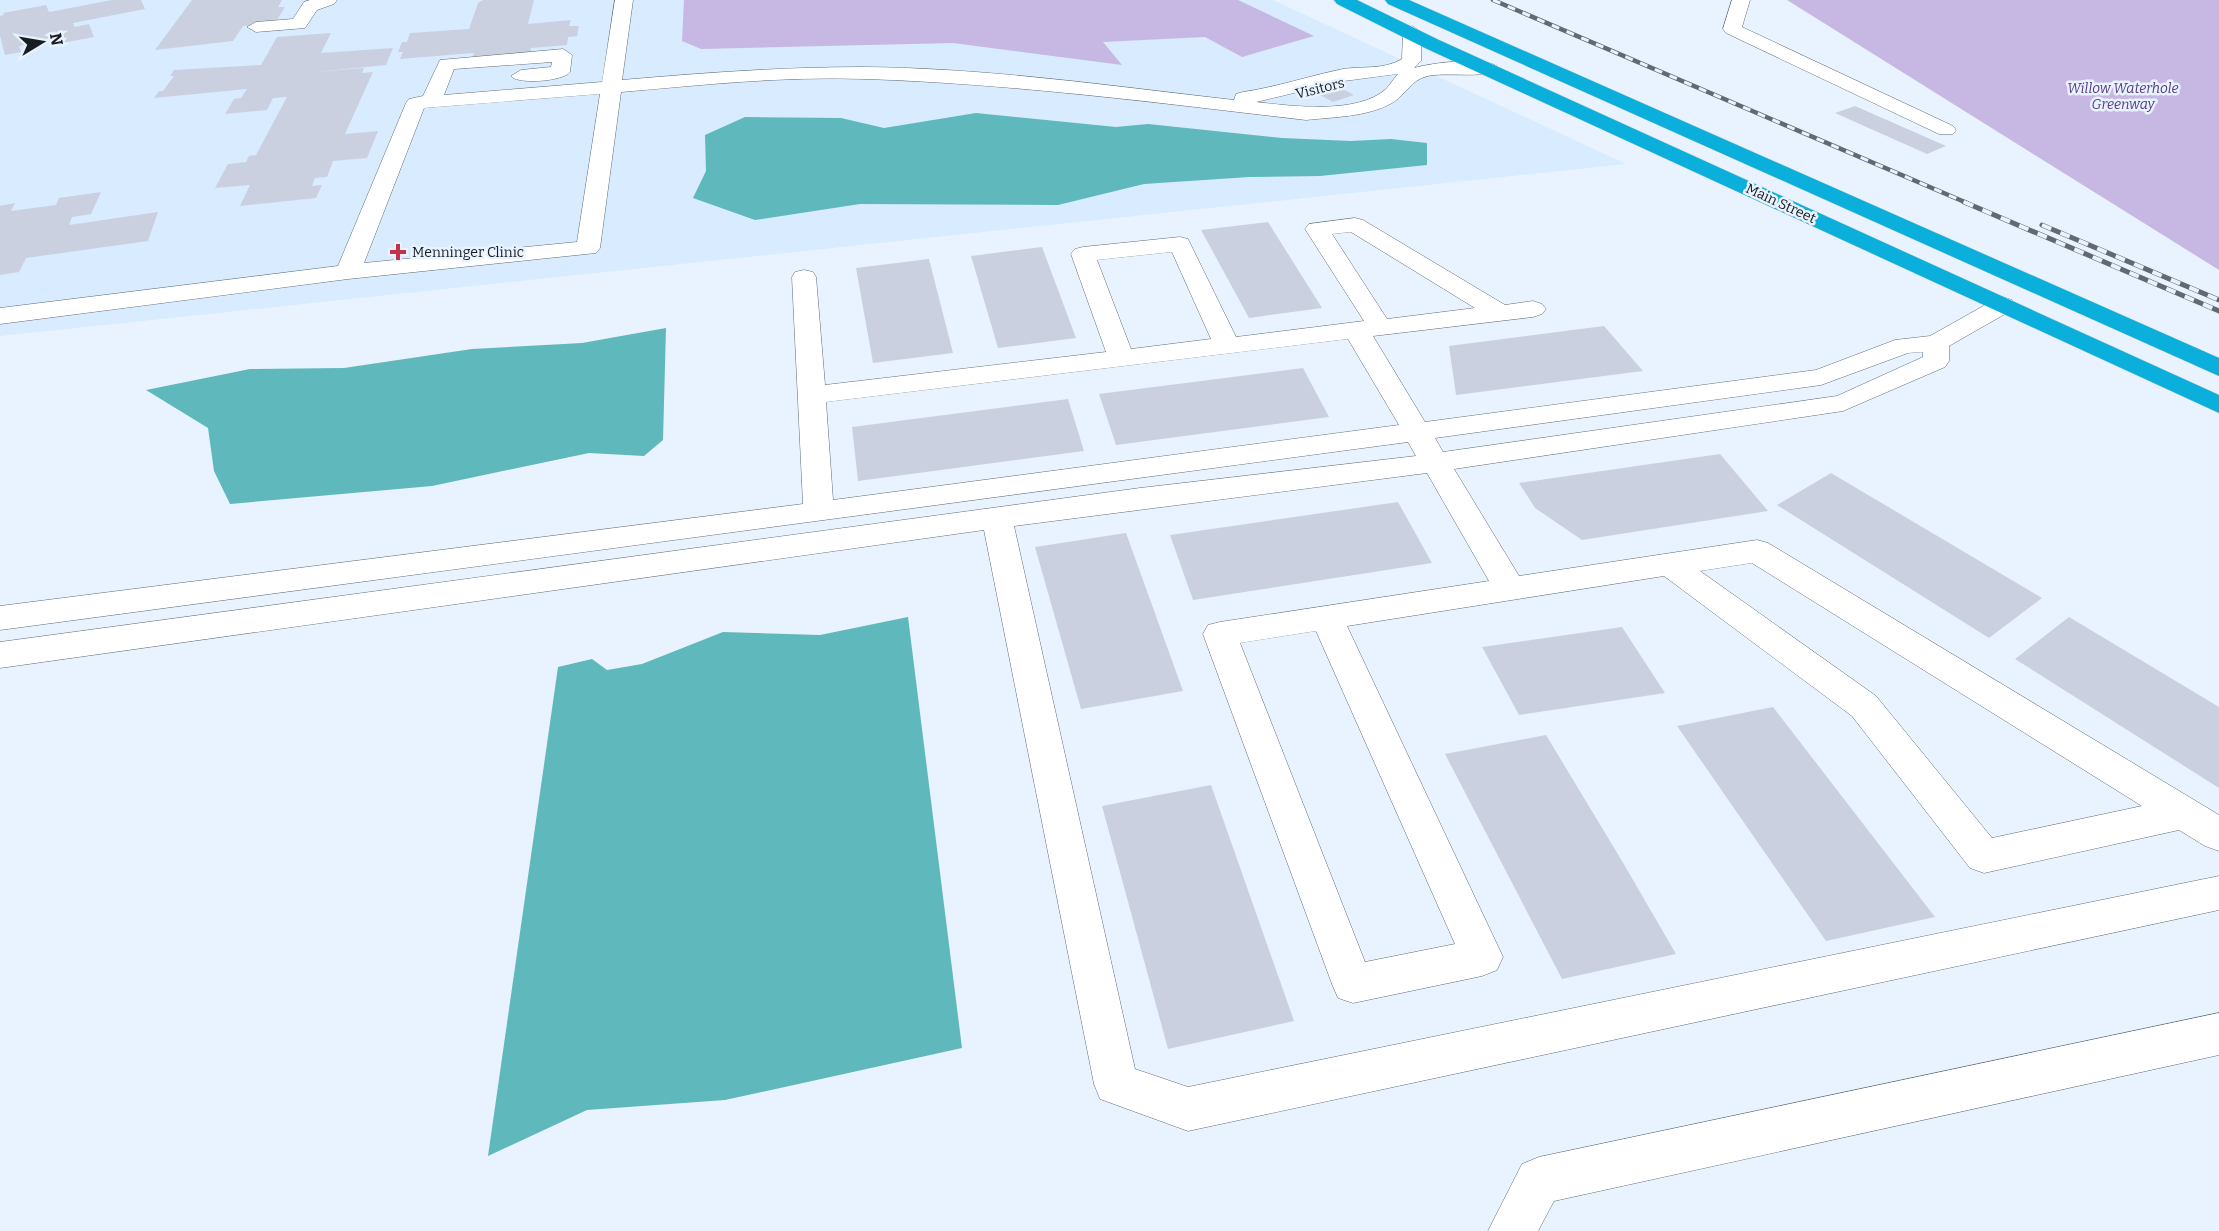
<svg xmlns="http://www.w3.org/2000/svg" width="2219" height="1231" viewBox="0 0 2219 1231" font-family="Bitter,serif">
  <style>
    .built { fill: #d8ebff }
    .green { fill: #c6b8e3 }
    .water { fill: #5fb8bb }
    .building { fill: #cbd0e1 }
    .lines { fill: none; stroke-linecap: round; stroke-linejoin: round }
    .minor-casing { stroke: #5f6b77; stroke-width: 1 }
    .highway-casing { stroke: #d1d2d3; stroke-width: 1 }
    .minor { fill: #fff; fill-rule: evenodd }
    .highway { fill: #0aafdb; fill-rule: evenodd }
    .rail-far1-casing { stroke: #626971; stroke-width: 4.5 }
    .rail-casing { stroke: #626971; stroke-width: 5 }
    .rail-far1 { stroke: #e8f3ff; stroke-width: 3; stroke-dasharray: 8; stroke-linecap: butt }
    .rail { stroke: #e8f3ff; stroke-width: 4; stroke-dasharray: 10; stroke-linecap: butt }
    .poi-dot { fill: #c4334a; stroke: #e8f3ff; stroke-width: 2 }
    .labels { text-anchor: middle; stroke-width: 5; stroke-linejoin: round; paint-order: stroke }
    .far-street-label { font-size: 14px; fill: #181d22; stroke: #e8f3ff }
    .far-park-label { font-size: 14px; font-style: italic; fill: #583b81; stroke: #e8f3ff }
    .far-poi-label { font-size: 14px; fill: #181d22; stroke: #e8f3ff; text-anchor: start }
  </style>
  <rect width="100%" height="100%" fill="#e8f3ff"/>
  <!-- built -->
  <polygon class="built" points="0,0 1273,0 1626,164 0,336"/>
  <!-- green -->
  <g class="green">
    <polygon points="684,0 1238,0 1314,36 1242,57 1205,37 1103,42 1122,65 953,43 701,49 682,41"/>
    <polygon points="1787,0 2219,0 2219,270"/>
  </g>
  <!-- water -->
  <g class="water">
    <polygon points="976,113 1116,127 1148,124 1282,138 1351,141 1391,139 1427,143 1427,165 1320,176 1249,177 1144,184 1058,205 860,204 755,220 693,198 706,171 705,135 745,117 841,118 884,128"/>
    <polygon points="666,328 663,440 644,456 589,453 432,486 230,504 214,471 208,428 146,390 250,369 344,368 472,349 582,343"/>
    <polygon points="908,617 962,1048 725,1100 587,1110 488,1156 558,667 592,659 607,670 642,664 723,632 820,635"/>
  </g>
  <!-- building -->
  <g class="building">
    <polygon points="112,0 141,0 145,9 73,23 75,27 89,24 94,37 56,44 54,39 19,46 21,52 5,55 0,36 0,16 4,15 3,13 46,5 49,12"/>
    <polygon points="192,0 282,0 278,7 285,7 275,23 243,26 233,41 155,50"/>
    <polygon points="483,0 534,0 528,24 571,20 569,26 579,26 577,36 568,37 567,45 531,48 529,60 470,65 474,53 400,59 403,52 398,52 402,42 407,42 410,33 469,29 478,3"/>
    <polygon points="331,33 321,53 393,48 386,65 316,72 364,68 362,73 373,72 345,134 378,131 367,158 333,161 327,177 315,178 312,186 322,185 316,198 240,206 250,185 215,188 228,164 246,162 249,156 256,155 287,97 273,98 267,110 225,114 234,99 241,98 247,89 154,98 159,91 163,91 174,76 170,76 174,70 261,65 277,37"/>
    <polygon points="1339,87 1354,95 1333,102 1318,94"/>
    <polygon points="1855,106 1946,146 1927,154 1835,113"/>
    <polygon points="101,192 91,214 72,217 69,225 158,212 148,241 26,258 19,272 0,275 0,206 15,203 11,211 56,205 59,198"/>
    <polygon points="1268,222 1322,308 1249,318 1201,230"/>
    <polygon points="1042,247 1076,338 998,348 971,256"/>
    <polygon points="929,259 953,353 873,363 856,268"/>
    <polygon points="1604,326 1643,371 1456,395 1449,346"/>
    <polygon points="1303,368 1329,417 1116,445 1099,394"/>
    <polygon points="1068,399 1084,451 858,481 852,427"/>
    <polygon points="1720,454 1768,511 1582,540 1535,508 1519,483"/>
    <polygon points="1831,473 2042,598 1989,638 1777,505"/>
    <polygon points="1398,502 1432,563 1193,600 1170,535"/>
    <polygon points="1126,533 1183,691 1081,709 1035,547"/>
    <polygon points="2069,617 2219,707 2219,788 2015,659"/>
    <polygon points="1622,627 1665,693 1519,715 1482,647"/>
    <polygon points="1773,707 1935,917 1826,941 1677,726"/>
    <polygon points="1546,735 1622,861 1676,954 1562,979 1445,754"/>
    <polygon points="1211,785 1294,1021 1168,1049 1102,806"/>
  </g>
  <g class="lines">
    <defs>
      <g id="minor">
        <polygon points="310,0 337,0 334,4 317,10 305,28 256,32 247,27 256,22 293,19 304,2"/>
        <path d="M615,0H633L622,80C702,73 782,67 863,67C987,68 1111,86 1234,100L1236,94L1243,92C1277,87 1309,76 1343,69C1362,66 1384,70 1402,59L1403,32L1412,26L1421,32V61L1414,68C1430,63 1490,55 1500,69C1493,79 1443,72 1428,76C1410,80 1406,95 1392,103C1367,117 1334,117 1306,120C1160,103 1014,84 866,79C784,76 702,85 621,92L600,248L596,253L348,279L0,324V308L338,266L406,103L409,99L423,96L440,60L563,49L572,55L570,72C564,81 518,85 511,76L521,70L551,67L552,62L454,69L444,95L602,82ZM1398,74C1393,79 1390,85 1386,89C1357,115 1291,106 1256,102L1344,81ZM600,94L577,242L364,263L424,108Z"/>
        <polygon points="1732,0 1750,0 1742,27 1953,126 1956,130 1953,134 1939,134 1726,33 1723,29"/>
        <path d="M1355,218L1363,220L1505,305L1533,301L1542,304L1546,309L1542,314L1533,317L1373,336L1425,422L1816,370L1895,340L1930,336L1994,300L2003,297L2012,300L2016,305L2012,310L1949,346V361L1945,367L1843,411L1454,469L1519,576L1757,540L1768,543L2219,815V851L2205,846L2179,830L1984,873L1970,868L1852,716L1664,576L1347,626L1503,957L1497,970L1482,976L1353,1003L1338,998L1332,984L1203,634L1208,625L1220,622L1489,581L1427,473L1014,526L1135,1069L1188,1087L2219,876V910L1188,1131L1100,1099L1094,1084L984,530L0,668V642L1140,488L1416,456L1408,442L0,630V606L803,504L792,277L795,272L804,270L813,272L816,277L825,385L1106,352L1071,254L1075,249L1083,247L1180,237L1188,239L1236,337L1364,321L1305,229L1309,224ZM1351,232L1475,308L1387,319L1332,234ZM1172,252L1211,339L1131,349L1097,260ZM1348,339L1399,425L833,500L826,402ZM1923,352V357L1837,396L1443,452L1435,438L1821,385L1908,353ZM1752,563L2142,806L1992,838L1876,696L1700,571ZM1316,631L1455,944L1365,962L1240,643Z"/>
        <polygon points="2219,1013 2219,1055 1554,1201 1538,1231 1488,1231 1522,1164 1539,1157"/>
      </g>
      <g id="highway">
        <polygon points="1334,0 1357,0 1439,40 2219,395 2219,413 1425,48 1337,4"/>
        <polygon points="1385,0 1409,0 2219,358 2219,376 1388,4"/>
      </g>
    </defs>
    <!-- minor casing -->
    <use href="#minor" class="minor-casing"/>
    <!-- highway casing -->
    <use href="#highway" class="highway-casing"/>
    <!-- minor -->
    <use href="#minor" class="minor"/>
    <!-- highway -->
    <use href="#highway" class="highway"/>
    <defs>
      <polyline id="rail-far1" points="1493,0 1967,203"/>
      <g id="rail">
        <polyline points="1964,202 2219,311"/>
        <polyline points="2042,225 2219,300"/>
      </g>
    </defs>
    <!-- rail-far1 casing -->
    <use href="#rail-far1" class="rail-far1-casing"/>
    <!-- rail casing -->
    <use href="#rail" class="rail-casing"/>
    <!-- rail-far1 -->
    <use href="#rail-far1" class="rail-far1"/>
    <!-- rail -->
    <use href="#rail" class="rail"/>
  </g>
  <!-- markers -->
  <path class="poi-dot" d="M395 243h6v6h6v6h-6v6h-6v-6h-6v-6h6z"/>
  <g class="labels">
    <!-- far-street labels -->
    <g class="far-street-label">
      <text transform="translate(1320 88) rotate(-14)" y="5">Visitors</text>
      <text transform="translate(1781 203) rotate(25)" y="5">Main Street</text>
    </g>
    <!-- far-park labels -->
    <g class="far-park-label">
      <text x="2123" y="93">Willow Waterhole<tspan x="2123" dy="16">Greenway</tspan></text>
    </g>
    <!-- far-poi labels -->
    <g class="far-poi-label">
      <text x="412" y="257">Menninger Clinic</text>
    </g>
  </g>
  <!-- north arrow -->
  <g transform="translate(42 42) rotate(79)" stroke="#e8f3ff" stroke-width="4.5" paint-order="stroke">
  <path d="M0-4.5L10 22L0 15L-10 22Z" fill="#181d22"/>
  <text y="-9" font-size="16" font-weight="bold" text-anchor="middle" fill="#181d22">N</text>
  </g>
</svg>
